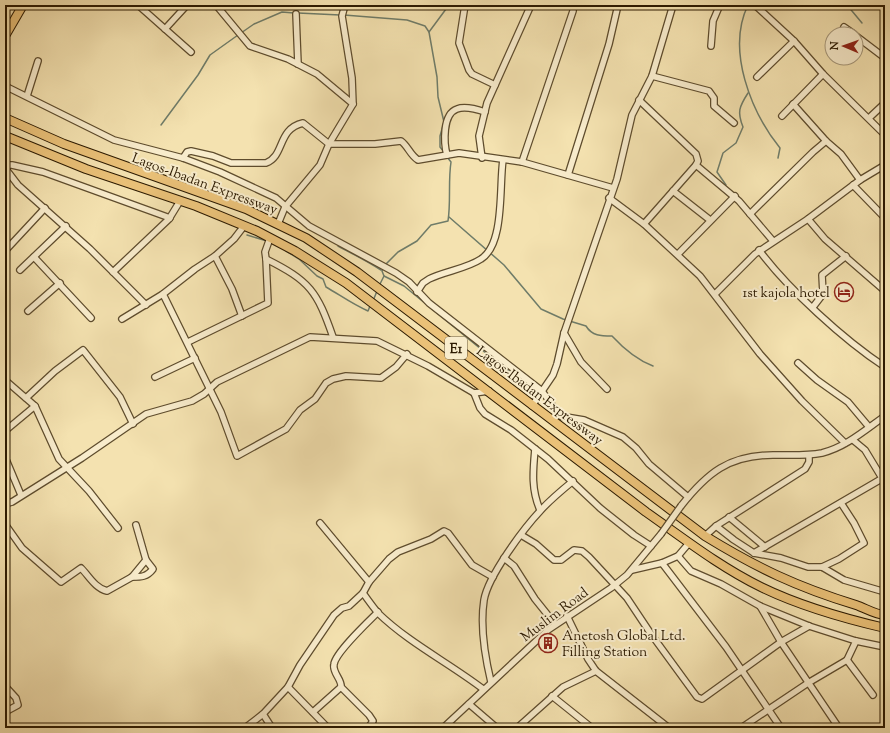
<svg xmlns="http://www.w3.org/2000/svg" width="890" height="733" viewBox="0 0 890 733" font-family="'Sorts Mill Goudy',serif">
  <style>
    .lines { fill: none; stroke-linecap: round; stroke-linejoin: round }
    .stream { stroke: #6f7c69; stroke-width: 1.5 }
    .minor-casing { stroke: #5e4c2d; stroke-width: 8 }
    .highway-casing { stroke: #2c1a01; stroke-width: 10 }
    .minor { stroke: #f8eccc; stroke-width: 5.5 }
    .highway { stroke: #eac178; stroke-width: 8 }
    .minor-bridge-casing { stroke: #5e4c2d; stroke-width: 8; stroke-linecap: butt }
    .minor-bridge { stroke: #f8eccc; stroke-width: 5.5 }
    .labels { text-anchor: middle; stroke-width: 4; stroke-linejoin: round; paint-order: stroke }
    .shield { fill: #f8eccc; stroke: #69593e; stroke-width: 1 }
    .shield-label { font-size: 13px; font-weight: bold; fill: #2c1a01 }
    .street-label { font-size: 14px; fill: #2c1a01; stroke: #f8eccc }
    .poi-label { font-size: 14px; fill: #2c1a01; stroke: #f8eccc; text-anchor: end }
  </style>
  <rect width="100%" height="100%" fill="#f4e2b0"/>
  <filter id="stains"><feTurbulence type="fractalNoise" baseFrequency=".005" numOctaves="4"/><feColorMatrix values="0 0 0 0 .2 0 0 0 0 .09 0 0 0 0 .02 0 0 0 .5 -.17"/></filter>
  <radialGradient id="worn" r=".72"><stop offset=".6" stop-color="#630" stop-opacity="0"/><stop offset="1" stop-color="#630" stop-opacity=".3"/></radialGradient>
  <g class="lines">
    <!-- stream -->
    <g class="stream">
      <path d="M748,5C726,50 751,112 780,148L778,158"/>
      <polyline points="847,5 862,23"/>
      <polyline points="298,13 340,15"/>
      <polyline points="344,15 407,20 425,26 429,32"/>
      <polyline points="241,33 254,24 282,12 294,13"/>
      <polyline points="161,125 198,75 210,55 238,35"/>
      <polyline points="444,152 440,147 440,136 444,122 438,97 437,77 429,32 449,5"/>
      <path d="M726,185L717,172L723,153L736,143L743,127C737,112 739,107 748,93"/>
      <path d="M449,217L504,265L541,309L563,319L586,326C592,336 601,336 612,336C624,349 637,360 653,366"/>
      <polyline points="247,235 267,241"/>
      <path d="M338,246C353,254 367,261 381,270"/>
      <path d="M286,251L299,259L317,276L323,279L326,287C340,295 352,304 368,311L370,306"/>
      <path d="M385,265L398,252L417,241L431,225L448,221C451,201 448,181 451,162L447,157"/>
      <polyline points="384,276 404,286 493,359 538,392"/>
      <polyline points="379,286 384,276 382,271 383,268"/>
      <polyline points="373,301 377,291"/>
    </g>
    <defs>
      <g id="minor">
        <polyline points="138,5 191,52"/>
        <polyline points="216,5 250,46 288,59 317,74 353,104"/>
        <polyline points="465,5 459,43 469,70 472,74 495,85"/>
        <polyline points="756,6 794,41 823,74 885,135"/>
        <polyline points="296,14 298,64"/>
        <polyline points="844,27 854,34"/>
        <polyline points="165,29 187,5"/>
        <polyline points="856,36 885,58"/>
        <polyline points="711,46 713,21 719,7 715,5"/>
        <polyline points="652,76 709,91 714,98 714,106 734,123"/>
        <polyline points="757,77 794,41"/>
        <polyline points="5,86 114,140 183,158 220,172 276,198 309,226 396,273 409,282 429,303 542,391 560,416 584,420 623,437 636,448 649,464 688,497"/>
        <polyline points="27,96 38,61"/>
        <polyline points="639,100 696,154 698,161 696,165 739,201 773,241"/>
        <polyline points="793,104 826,141 841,154 860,180"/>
        <polyline points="782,116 823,74"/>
        <polyline points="869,118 885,103"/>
        <path d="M447,155C444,144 442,114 457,109C465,106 476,109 485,112"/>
        <path d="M183,158L187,152L191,151L213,156L231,163H266C285,156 277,129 303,123L329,144H375L401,141C408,146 410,155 418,160L459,153L522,162L613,188"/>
        <polyline points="482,158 479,136 487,103 531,5"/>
        <polyline points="522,162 573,11"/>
        <polyline points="5,165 12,165 43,172 170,218"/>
        <polyline points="5,168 18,185 90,249 146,305"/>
        <polyline points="568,175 609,44 618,5"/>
        <polyline points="853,185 885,218"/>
        <polyline points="673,191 710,220"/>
        <polyline points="609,198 644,224 700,276 760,354 802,401 845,443"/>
        <polyline points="750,214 813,152 826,141"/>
        <polyline points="808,219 825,239 885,291"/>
        <polyline points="278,224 285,207 320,165 329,144 353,104 352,78 342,16 345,5"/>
        <polyline points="644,224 696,165"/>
        <path d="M270,238L265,252L266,259C310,281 317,291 333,337"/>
        <path d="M759,250C788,289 844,340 885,367"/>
        <polyline points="5,251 45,208"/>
        <polyline points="678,254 735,196"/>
        <polyline points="215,256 232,289 242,316"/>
        <polyline points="34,257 91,318"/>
        <polyline points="20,270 66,226"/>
        <polyline points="113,272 169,219 180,201"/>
        <path d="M417,292L423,283L429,279C445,271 466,269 481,259C505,244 499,186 503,160"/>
        <polyline points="163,294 221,412 237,456 286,429 300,410 315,399 326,383 333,379 346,376 381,378 396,367 407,354"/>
        <polyline points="715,294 755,254 808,219 860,180 885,165"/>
        <polyline points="813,307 823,294 822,275 846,256"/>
        <polyline points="28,311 60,283"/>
        <polyline points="122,319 163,294 195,269 215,256 234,239 244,226"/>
        <polyline points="564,333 581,362 607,389"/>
        <polyline points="188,342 268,303 266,259"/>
        <polyline points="798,363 817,380 848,402 869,427"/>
        <polyline points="155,377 195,358"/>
        <polyline points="5,380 35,406 59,459 89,491 118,528"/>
        <polyline points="474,393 480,408 485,414 511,430 548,459 600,508 634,535 651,546"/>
        <polyline points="26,398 55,371 83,350 120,397 133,424"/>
        <polyline points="532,406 553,375 557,364 564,333 617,179 632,115 652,76 673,5"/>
        <polyline points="5,431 35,406"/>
        <polyline points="853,440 865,450 885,483"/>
        <path d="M535,449C533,471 531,489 540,510"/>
        <polyline points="5,457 21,495"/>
        <polyline points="5,504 12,502 82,458 146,414 192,401 204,394 217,382 310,337 377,341 428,366 474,393 489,391"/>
        <path d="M681,506C707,473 729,455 773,455C790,455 806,456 822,453C846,447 865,430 885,416"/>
        <polyline points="729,517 765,547"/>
        <polyline points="320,523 369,582"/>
        <path d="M5,524L22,548L61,582L81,568C89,576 95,588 107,591L132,577L146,560L136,525"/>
        <polyline points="716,526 734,540 754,553 781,558 808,567 822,567 844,580 885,592"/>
        <polyline points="521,535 536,544 554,560 561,560 574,550 582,551 589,557 627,598 651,634 697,697 702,699 781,642 809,626"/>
        <polyline points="705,536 716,526 805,469 809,462 809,455"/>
        <polyline points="754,553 883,478"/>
        <polyline points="678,556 691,571 721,584 760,606 809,626 856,641 885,647"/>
        <polyline points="504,558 514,566 535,599 555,624"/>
        <polyline points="662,563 726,647 781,728"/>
        <polyline points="822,567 839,559 864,543 854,523 841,503"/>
        <polyline points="632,570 662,563 678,556 689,543"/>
        <path d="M132,577C141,577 147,577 153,569L146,560"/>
        <path d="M363,593C368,600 373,607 378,613C409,643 449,663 483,689"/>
        <polyline points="760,606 781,642 839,728"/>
        <polyline points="567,616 588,659 596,671 669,728"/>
        <polyline points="847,660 873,695"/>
        <path d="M491,682C485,657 480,626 484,600C488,576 524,528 541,510C551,499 562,490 573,481"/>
        <polyline points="5,686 16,698 18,705 5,712"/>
        <polyline points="288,687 328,728"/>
        <polyline points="552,696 592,728"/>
        <polyline points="469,704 497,728"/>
        <polyline points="313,712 341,687"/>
        <polyline points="263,714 272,728"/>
        <polyline points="245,728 263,714 288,687 300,665 334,615 342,608 349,606 363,593 369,582 389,559 398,552 431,539 444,531 448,533 472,565 493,577"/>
        <path d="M368,728L373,721L369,715L341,687C342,679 332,673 334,664C336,652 368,622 378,612"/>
        <polyline points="443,728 548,630 611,588 627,575 661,534"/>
        <polyline points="517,728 563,687 596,671"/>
        <polyline points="741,728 808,683 847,660 856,641"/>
      </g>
      <g id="highway">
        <polyline points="5,36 23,5"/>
        <path d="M5,118L64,144L246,209L306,238L357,272L705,536C757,568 797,587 856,605C865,608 876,615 885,615"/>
        <path d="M5,136L86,169L196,206L257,231L295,251L346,283L646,512C683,538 720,567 761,587C800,606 842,618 885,628"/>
      </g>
    </defs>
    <!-- minor casing -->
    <use href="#minor" class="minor-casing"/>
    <!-- highway casing -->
    <use href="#highway" class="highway-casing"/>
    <!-- minor -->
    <use href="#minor" class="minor"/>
    <!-- highway -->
    <use href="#highway" class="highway"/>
    <defs>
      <polyline id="minor-bridge" points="661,534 681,506"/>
    </defs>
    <!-- minor-bridge casing -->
    <use href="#minor-bridge" class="minor-bridge-casing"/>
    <!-- minor-bridge -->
    <use href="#minor-bridge" class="minor-bridge"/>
  </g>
  <!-- icons -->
  <defs>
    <symbol id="hotel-ring" viewBox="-11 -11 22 22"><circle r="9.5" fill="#f8eccc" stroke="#8f2418" stroke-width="1.5"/><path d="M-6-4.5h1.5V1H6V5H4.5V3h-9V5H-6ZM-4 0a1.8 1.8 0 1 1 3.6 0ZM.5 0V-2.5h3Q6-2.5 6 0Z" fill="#8f2418"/></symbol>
    <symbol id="building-ring" viewBox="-11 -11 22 22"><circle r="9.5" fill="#f8eccc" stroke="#8f2418" stroke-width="1.5"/><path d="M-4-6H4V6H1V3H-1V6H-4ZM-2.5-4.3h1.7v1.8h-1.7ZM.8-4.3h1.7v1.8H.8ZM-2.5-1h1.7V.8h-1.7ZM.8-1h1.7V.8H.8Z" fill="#8f2418"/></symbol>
  </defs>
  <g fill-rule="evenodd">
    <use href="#hotel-ring" x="833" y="281" width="22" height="22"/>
    <use href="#building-ring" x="537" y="632" width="22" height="22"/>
  </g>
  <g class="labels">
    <!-- shield labels -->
    <rect class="shield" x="445" y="337" width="22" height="22" rx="3"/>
    <g class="shield-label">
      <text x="456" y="353">E1</text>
    </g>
    <!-- street labels -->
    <g class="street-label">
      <text transform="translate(205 183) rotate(20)" y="5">Lagos-Ibadan Expressway</text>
      <text transform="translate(540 395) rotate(37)" y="5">Lagos-Ibadan Expressway</text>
      <text transform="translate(554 614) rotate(-37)" y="5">Muslim Road</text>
    </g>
    <!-- poi labels -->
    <g class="poi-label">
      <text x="830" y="297">1st kajola hotel</text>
      <text x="562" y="640" text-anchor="start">Anetosh Global Ltd.<tspan x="562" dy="16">Filling Station</tspan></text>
    </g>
  </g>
  <!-- margin -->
  <rect width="890" height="733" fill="none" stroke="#f4e2b0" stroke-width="20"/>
  <rect x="6" y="6" width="878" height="721" fill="none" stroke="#2c1a01" stroke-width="2"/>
  <rect x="10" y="10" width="870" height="713" fill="none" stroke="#2c1a01"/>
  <!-- north arrow -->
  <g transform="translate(844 46) rotate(272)"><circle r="19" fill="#f8eccc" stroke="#a6987b"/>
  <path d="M0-3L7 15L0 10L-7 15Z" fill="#8f2418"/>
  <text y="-6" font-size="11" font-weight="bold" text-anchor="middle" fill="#2c1a01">N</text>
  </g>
  <rect width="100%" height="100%" filter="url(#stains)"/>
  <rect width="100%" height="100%" fill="url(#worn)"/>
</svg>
